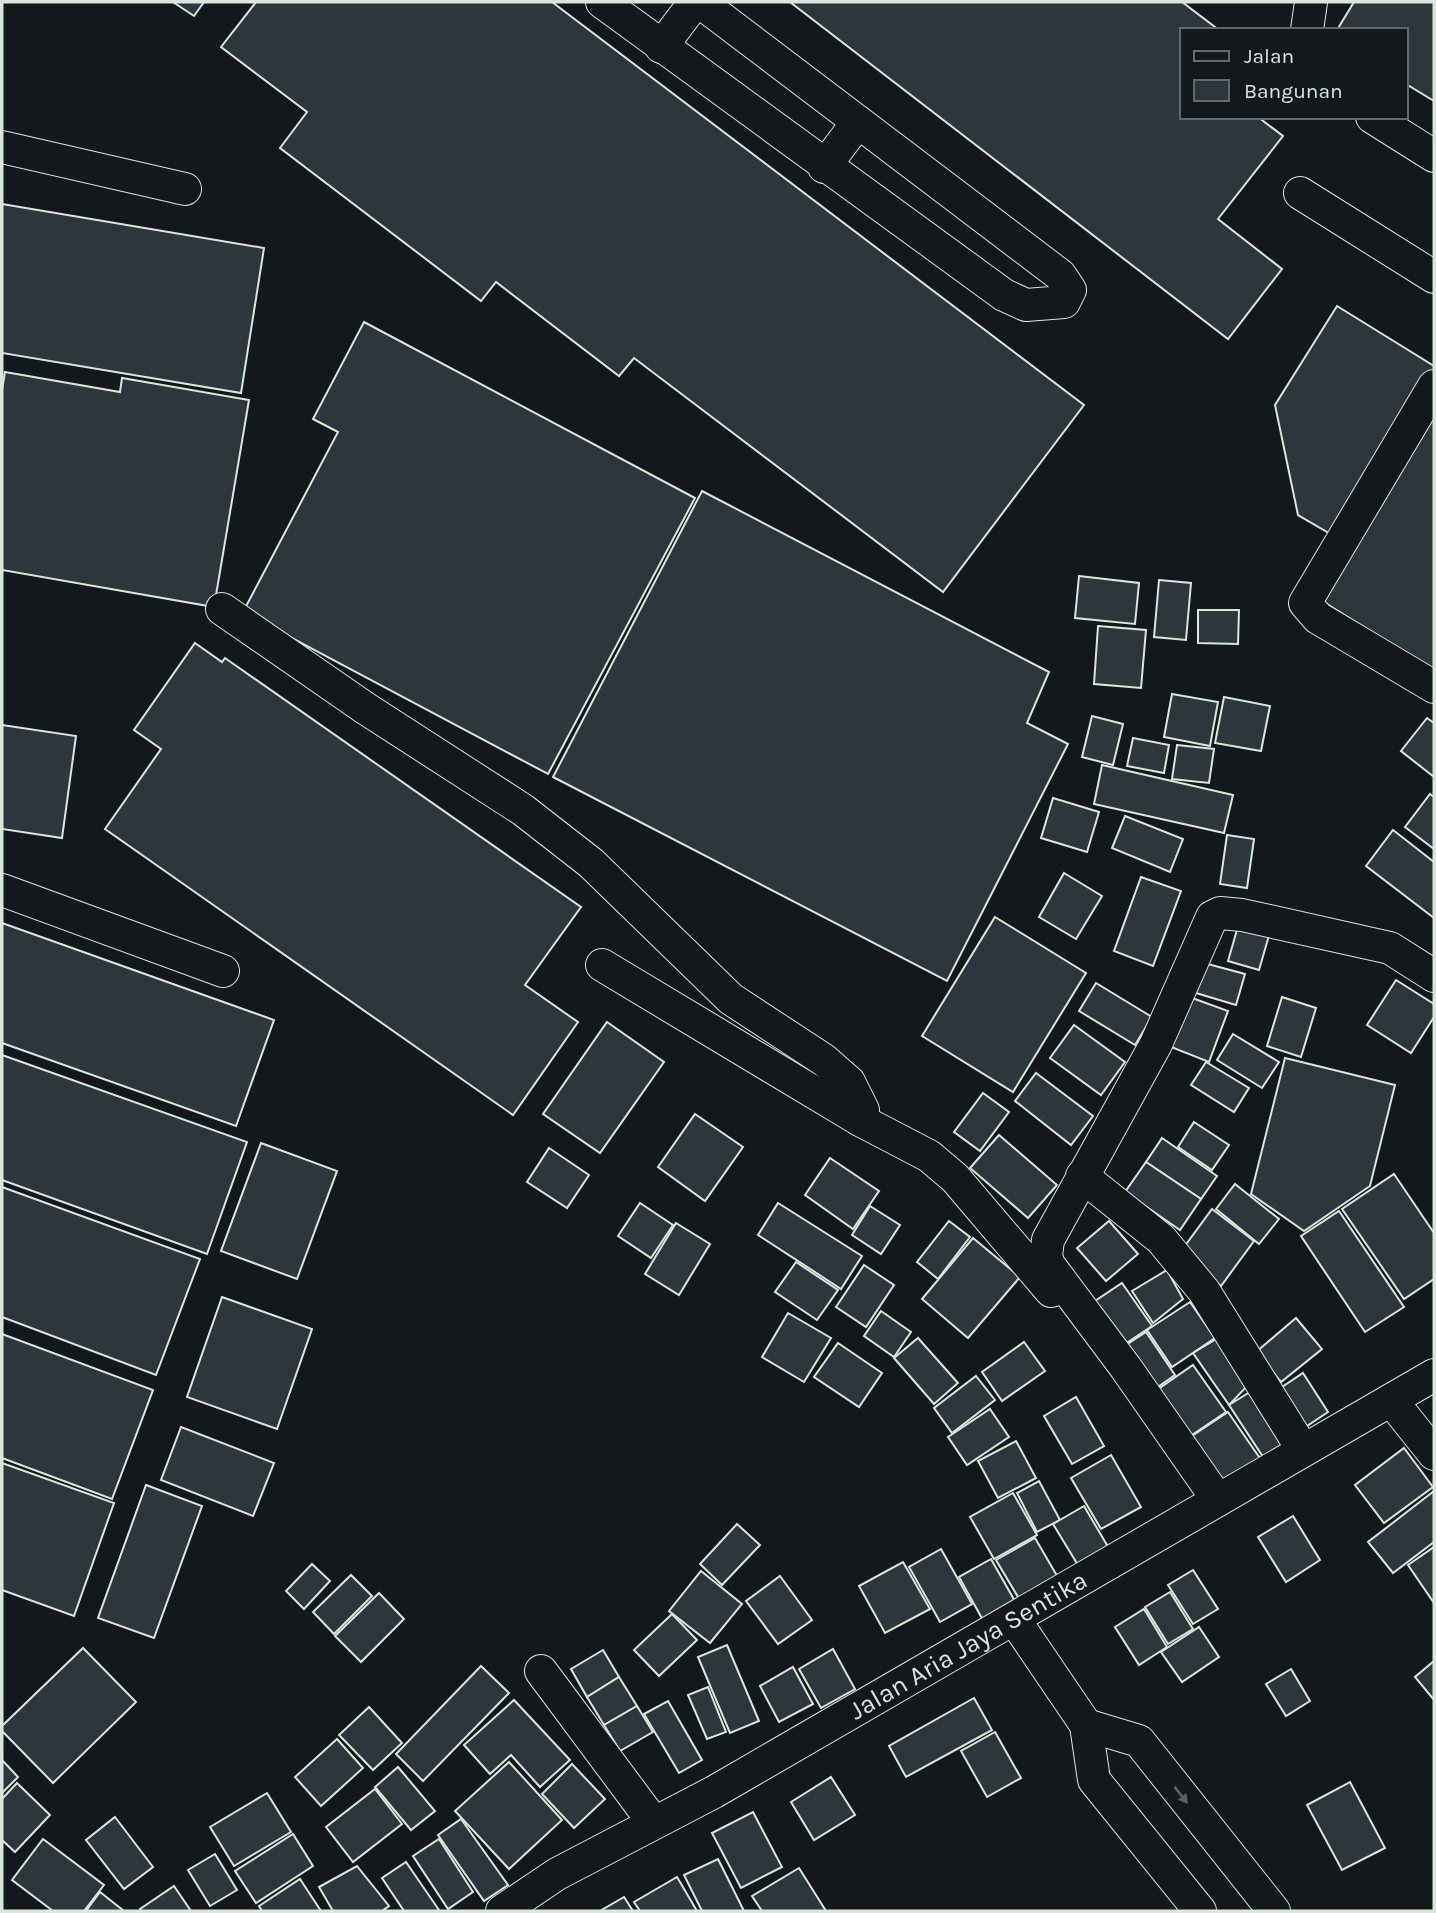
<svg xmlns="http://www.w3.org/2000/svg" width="1436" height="1913" viewBox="0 0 1436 1913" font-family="Karla,sans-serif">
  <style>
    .building { fill: #2c363c; stroke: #d8e6dc; stroke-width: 2 }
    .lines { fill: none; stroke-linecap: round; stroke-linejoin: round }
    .minor-casing { stroke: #d8e6dc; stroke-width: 34 }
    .minor { stroke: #14181c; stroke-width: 32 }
    .oneway { fill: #59605f }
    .labels { text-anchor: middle; stroke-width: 5; stroke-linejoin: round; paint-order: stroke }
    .street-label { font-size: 26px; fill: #d8e6dc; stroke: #14181c }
  </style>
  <rect width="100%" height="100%" fill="#14181c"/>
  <!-- building -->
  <g class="building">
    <polygon points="173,2 204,2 194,16"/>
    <polygon points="256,2 552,2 1084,405 943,592 634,358 619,376 496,282 481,301 280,148 307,112 221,47"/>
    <polygon points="790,2 1182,2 1219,30 1182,30 1182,117 1258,117 1283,136 1218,219 1282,269 1228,339"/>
    <polygon points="1354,2 1434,2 1434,101 1406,84 1406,30 1337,30"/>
    <polygon points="2,204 264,248 241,393 2,353"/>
    <polygon points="1337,306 1434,366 1434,382 1339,539 1298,515 1275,405"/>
    <polygon points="364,322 695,498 548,774 243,612 338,432 313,419"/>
    <polygon points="5,372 120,392 122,378 249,400 214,607 2,570 2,390"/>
    <polygon points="1434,415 1434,671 1319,599"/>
    <polygon points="702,491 1049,672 1027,723 1068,744 947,981 553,777"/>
    <polygon points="1079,576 1139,583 1135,624 1075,618"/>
    <polygon points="1159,580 1191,583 1186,640 1154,637"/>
    <polygon points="1198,610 1239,610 1238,644 1198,643"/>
    <polygon points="1098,626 1146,630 1141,688 1094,684"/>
    <polygon points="195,643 222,662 225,658 581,907 525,985 578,1022 513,1115 105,829 161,749 134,730"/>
    <polygon points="1172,694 1218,702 1210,746 1164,737"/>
    <polygon points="1224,697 1270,706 1261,751 1215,743"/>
    <polygon points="1092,716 1123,724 1113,765 1082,757"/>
    <polygon points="1427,718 1434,723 1434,777 1401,751"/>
    <polygon points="2,725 76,736 62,838 2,829"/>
    <polygon points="1133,738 1169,745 1164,773 1127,766"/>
    <polygon points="1177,745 1214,749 1209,783 1172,779"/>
    <polygon points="1102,765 1233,795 1224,833 1094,804"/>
    <polygon points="1430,794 1434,797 1434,849 1405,827"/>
    <polygon points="1053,798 1099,812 1087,852 1041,838"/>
    <polygon points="1125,816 1183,839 1170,872 1112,848"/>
    <polygon points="1393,830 1434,862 1434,918 1366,866"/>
    <polygon points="1227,835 1254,839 1247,888 1220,884"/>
    <polygon points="1064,873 1102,896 1076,939 1039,917"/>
    <polygon points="1141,877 1181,891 1153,966 1114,951"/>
    <polygon points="995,917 1086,973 1013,1092 922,1036"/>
    <polygon points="2,923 274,1020 236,1126 2,1043"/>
    <polygon points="1239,923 1270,932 1259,970 1228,961"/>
    <polygon points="1204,963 1245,974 1236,1005 1196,993"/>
    <polygon points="1396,980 1434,1004 1434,1017 1411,1053 1367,1025"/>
    <polygon points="1096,983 1152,1017 1135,1045 1079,1011"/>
    <polygon points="1184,995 1228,1011 1209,1062 1166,1045"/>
    <polygon points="1282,997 1316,1008 1301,1057 1267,1046"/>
    <polygon points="607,1022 664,1062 600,1153 543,1114"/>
    <polygon points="1074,1025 1125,1062 1101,1095 1050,1058"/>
    <polygon points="1233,1034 1279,1062 1262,1088 1217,1060"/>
    <polygon points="2,1055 247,1142 207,1254 2,1180"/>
    <polygon points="1285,1058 1395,1085 1370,1186 1304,1231 1251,1194"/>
    <polygon points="1206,1062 1249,1088 1234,1112 1191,1085"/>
    <polygon points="1036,1073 1093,1116 1071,1145 1015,1101"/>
    <polygon points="983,1093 1009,1112 980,1151 954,1132"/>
    <polygon points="695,1114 743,1147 705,1201 658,1167"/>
    <polygon points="1194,1122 1229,1145 1212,1170 1178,1147"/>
    <polygon points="999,1135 1057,1185 1028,1218 970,1168"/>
    <polygon points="1162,1138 1217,1176 1201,1199 1146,1162"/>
    <polygon points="261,1143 337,1171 297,1279 221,1251"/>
    <polygon points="549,1148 589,1175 567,1208 527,1182"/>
    <polygon points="830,1158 879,1191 853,1229 805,1195"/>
    <polygon points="1146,1162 1201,1199 1180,1230 1125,1192"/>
    <polygon points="1394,1174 1434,1233 1434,1279 1404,1299 1342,1209"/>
    <polygon points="1235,1184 1279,1219 1259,1244 1216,1209"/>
    <polygon points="2,1187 200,1259 156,1375 2,1317"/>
    <polygon points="640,1203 673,1225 651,1258 618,1236"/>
    <polygon points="778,1203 862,1256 841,1289 758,1235"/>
    <polygon points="870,1206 900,1225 881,1254 852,1235"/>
    <polygon points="1212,1209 1254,1241 1221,1286 1179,1254"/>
    <polygon points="1339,1211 1404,1307 1365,1332 1301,1236"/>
    <polygon points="949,1221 970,1237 938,1279 917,1262"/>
    <polygon points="1109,1221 1138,1254 1106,1281 1077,1248"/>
    <polygon points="676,1223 710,1244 679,1295 645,1274"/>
    <polygon points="973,1238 1020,1277 968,1338 922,1299"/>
    <polygon points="796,1262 838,1290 817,1320 775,1292"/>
    <polygon points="864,1265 894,1285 866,1327 836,1307"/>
    <polygon points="1167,1270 1183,1299 1153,1323 1132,1291"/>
    <polygon points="1122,1283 1152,1326 1125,1344 1095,1301"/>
    <polygon points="222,1297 312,1329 277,1429 187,1397"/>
    <polygon points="1190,1302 1215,1338 1172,1367 1147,1330"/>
    <polygon points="881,1311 911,1332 894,1357 864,1336"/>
    <polygon points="788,1313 831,1338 804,1382 762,1357"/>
    <polygon points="1296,1318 1322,1349 1281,1382 1256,1352"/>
    <polygon points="1146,1332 1175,1375 1152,1391 1123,1347"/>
    <polygon points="2,1334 153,1390 112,1499 2,1458"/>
    <polygon points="918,1338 958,1383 934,1404 894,1358"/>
    <polygon points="1218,1338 1251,1382 1229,1405 1193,1353"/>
    <polygon points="1024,1342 1045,1371 1002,1401 982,1372"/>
    <polygon points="838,1343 882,1373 859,1407 814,1377"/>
    <polygon points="1193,1365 1226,1412 1186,1439 1154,1392"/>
    <polygon points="1303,1373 1328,1412 1301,1430 1276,1391"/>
    <polygon points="976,1376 995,1400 952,1433 934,1408"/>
    <polygon points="1253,1390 1294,1450 1269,1466 1229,1405"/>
    <polygon points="1076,1397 1104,1446 1072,1464 1044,1416"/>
    <polygon points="990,1409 1009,1437 967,1465 948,1437"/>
    <polygon points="1228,1412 1266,1467 1224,1496 1186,1440"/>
    <polygon points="181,1427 274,1463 253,1516 161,1480"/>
    <polygon points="1016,1441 1036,1478 998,1498 978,1461"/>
    <polygon points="1404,1448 1433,1487 1384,1523 1355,1485"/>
    <polygon points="1111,1455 1141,1507 1101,1529 1071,1478"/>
    <polygon points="2,1463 114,1503 74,1616 2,1590"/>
    <polygon points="1039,1481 1060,1520 1037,1532 1017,1493"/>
    <polygon points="146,1485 202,1506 154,1638 98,1618"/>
    <polygon points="1434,1491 1434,1542 1393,1573 1368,1542"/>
    <polygon points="1013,1493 1037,1535 994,1559 970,1517"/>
    <polygon points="1084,1506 1114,1557 1084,1575 1053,1524"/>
    <polygon points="1293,1516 1320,1560 1286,1582 1258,1537"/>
    <polygon points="737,1524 760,1545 722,1585 700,1564"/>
    <polygon points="1035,1538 1063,1586 1024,1607 996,1560"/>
    <polygon points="1434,1547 1434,1603 1408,1565"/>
    <polygon points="941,1549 972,1604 940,1622 909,1567"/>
    <polygon points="991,1559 1016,1603 984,1622 959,1577"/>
    <polygon points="903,1562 930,1609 885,1633 859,1586"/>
    <polygon points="312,1564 330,1581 304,1609 286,1591"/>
    <polygon points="1193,1570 1218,1609 1193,1624 1168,1585"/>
    <polygon points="701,1571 742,1604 710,1643 669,1611"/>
    <polygon points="351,1575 372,1596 334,1634 313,1612"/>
    <polygon points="780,1576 812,1620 778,1644 746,1601"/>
    <polygon points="1170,1592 1193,1629 1168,1644 1145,1607"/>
    <polygon points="379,1593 404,1619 361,1662 335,1636"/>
    <polygon points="1144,1609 1167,1647 1139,1665 1115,1627"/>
    <polygon points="672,1614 697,1640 659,1676 634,1650"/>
    <polygon points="1199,1627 1219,1657 1182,1682 1161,1652"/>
    <polygon points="727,1645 759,1721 730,1733 698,1657"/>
    <polygon points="83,1648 136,1702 53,1783 2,1731 2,1726"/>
    <polygon points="833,1649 855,1689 821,1708 799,1669"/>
    <polygon points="603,1650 619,1677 587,1697 571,1669"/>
    <polygon points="1434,1661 1434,1700 1415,1677"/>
    <polygon points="481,1666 509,1693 423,1781 396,1754"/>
    <polygon points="793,1667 813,1704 779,1722 760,1686"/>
    <polygon points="1291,1669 1310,1701 1286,1716 1266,1684"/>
    <polygon points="619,1677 637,1706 604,1725 587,1697"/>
    <polygon points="708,1687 726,1732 707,1739 688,1695"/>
    <polygon points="974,1698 992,1730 906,1777 889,1746"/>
    <polygon points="514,1700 570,1760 540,1787 511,1755 490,1774 464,1745"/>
    <polygon points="668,1701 702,1760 679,1773 644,1714"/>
    <polygon points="637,1706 653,1732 620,1751 604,1725"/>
    <polygon points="369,1707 402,1743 373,1770 339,1735"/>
    <polygon points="995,1732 1021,1778 987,1797 961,1751"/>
    <polygon points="337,1739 363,1768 321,1806 295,1777"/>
    <polygon points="2,1760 18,1777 2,1793"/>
    <polygon points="509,1762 562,1820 509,1869 455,1811"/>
    <polygon points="572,1764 605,1799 574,1828 542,1794"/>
    <polygon points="398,1767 435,1811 411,1830 375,1787"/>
    <polygon points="831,1777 855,1815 814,1840 791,1802"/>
    <polygon points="1350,1782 1385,1848 1342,1870 1307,1805"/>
    <polygon points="17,1783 50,1815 15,1852 2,1840 2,1799"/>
    <polygon points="375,1789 402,1824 353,1862 326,1827"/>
    <polygon points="267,1793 291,1832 234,1866 210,1827"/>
    <polygon points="753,1812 782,1867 741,1888 712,1833"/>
    <polygon points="115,1817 153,1867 124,1889 86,1840"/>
    <polygon points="461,1819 508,1885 484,1901 438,1835"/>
    <polygon points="293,1834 313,1866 256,1903 235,1871"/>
    <polygon points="43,1839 104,1885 84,1911 53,1911 12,1880"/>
    <polygon points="439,1839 473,1892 448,1909 413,1856"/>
    <polygon points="215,1854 237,1890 210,1906 188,1870"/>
    <polygon points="718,1859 744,1911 702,1911 684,1875"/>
    <polygon points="406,1862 439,1910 437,1911 404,1911 382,1878"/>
    <polygon points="357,1866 389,1906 382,1911 333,1911 319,1887"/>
    <polygon points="799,1868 826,1911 762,1911 752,1896"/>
    <polygon points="677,1877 697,1911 640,1911 634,1902"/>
    <polygon points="300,1879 321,1911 262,1911 259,1906"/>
    <polygon points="174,1886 191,1911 141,1911 140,1909"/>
    <polygon points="100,1892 124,1911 86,1911"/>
    <polygon points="624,1897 633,1911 600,1911"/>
  </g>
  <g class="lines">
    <defs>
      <g id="minor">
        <polyline points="602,2 1004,295 1026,305 1064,302 1070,290 1060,275 700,2"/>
        <polyline points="1307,30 1311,2"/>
        <polyline points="661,47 695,2"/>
        <polyline points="1372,117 1434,156"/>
        <polyline points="2,147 185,189"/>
        <polyline points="824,167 858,122"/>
        <polyline points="1300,193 1434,277"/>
        <polyline points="1434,386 1305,603 1318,618 1434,687"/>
        <polyline points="222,609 365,708 523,810 591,863 731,999 824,1060 849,1082 863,1110 860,1120"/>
        <polyline points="2,890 223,971"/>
        <polyline points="602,965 860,1120 929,1156 955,1178 1051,1291"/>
        <polyline points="1082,1176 1161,1239 1204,1291 1303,1450"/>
        <polyline points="1391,1400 1434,1454"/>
        <polyline points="1218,1500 1126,1368 1049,1265 1046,1256 1048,1240 1156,1044 1212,917 1220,913 1242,915 1390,948 1434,976"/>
        <polyline points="1014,1619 1086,1725 1094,1780 1200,1911"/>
        <polyline points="541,1671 654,1823"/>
        <polyline points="1086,1725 1139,1741 1274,1911"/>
        <path id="s1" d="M502,1911L557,1874L714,1792L1434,1375"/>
      </g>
    </defs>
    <!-- minor casing -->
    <use href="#minor" class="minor-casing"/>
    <!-- minor -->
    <use href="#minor" class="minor"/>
  </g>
  <!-- one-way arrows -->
  <defs><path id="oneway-solid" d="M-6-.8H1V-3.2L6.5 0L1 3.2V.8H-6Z" transform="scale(1.75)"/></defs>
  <use class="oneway" href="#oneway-solid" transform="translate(1181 1795) rotate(52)"/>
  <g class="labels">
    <!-- street labels -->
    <g class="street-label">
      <text dy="9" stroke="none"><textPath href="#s1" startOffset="537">Jalan Aria Jaya Sentika</textPath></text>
    </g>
  </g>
  <!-- border -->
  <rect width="1436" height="1913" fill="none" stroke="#d8e6dc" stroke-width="7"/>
  <!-- legend -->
  <rect x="1180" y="28" width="228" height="91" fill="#14181c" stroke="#626a69" stroke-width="2"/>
  <rect x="1194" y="51" width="35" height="10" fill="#14181c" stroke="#626a69" stroke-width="2"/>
  <text x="1244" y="63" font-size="21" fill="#d8e6dc">Jalan</text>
  <rect x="1194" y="80" width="35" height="21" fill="#2c363c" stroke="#626a69" stroke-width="2"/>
  <text x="1244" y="98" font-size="21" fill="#d8e6dc">Bangunan</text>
</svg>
